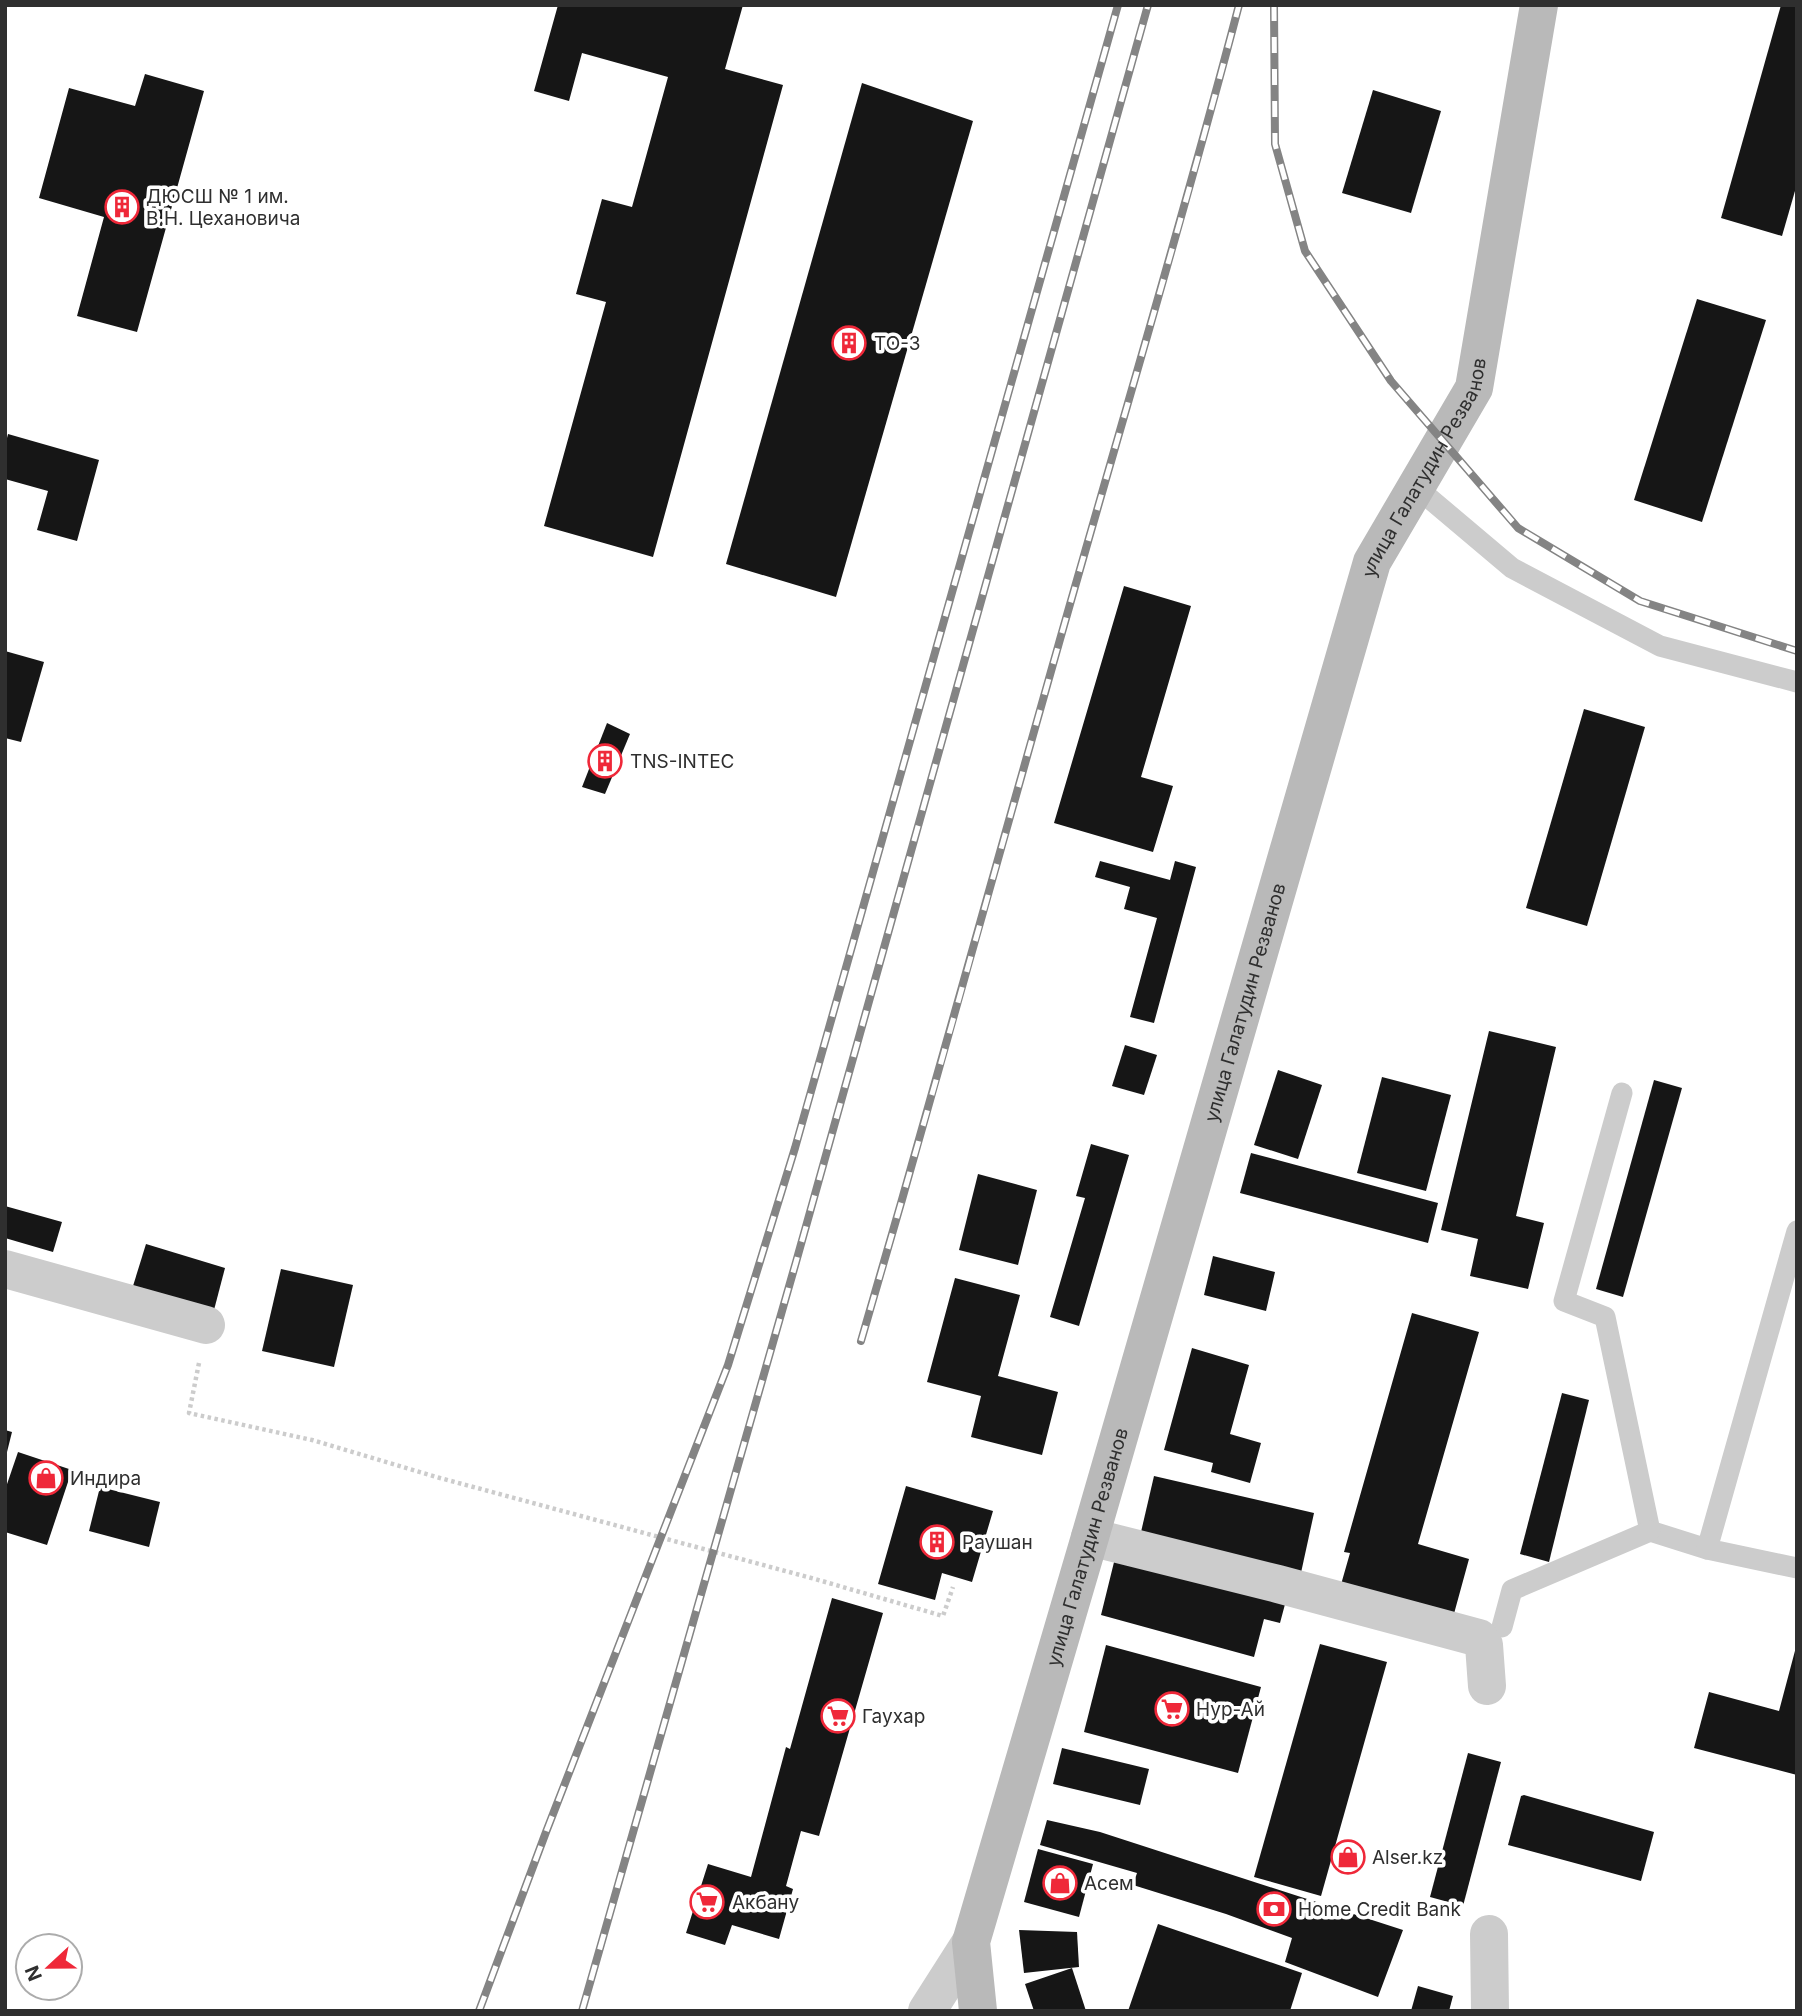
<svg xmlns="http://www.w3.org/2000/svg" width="1802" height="2016" viewBox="0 0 1802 2016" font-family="Inter,sans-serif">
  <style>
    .building { fill: #161616 }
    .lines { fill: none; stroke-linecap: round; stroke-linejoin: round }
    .path { stroke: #ccc; stroke-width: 4.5; stroke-dasharray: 3.5 3.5; stroke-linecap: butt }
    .lane { stroke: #ccc; stroke-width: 21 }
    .street { stroke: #ccc; stroke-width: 38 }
    .secondary { stroke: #b9b9b9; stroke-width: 38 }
    .rail-casing { stroke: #848484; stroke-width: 8 }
    .rail { stroke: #fff; stroke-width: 5; stroke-dasharray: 16; stroke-linecap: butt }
    .labels { text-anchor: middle; stroke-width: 7; stroke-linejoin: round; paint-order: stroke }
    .poi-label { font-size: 19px; fill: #2f2f2f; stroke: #fff; text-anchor: start }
    .street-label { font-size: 19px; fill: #2f2f2f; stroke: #fff }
  </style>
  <rect width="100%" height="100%" fill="#fff"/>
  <!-- building -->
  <g class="building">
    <polygon points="558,5 743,5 725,69 783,85 653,557 544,526 606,302 576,294 602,199 632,207 668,77 582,53 569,101 534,91"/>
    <polygon points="1781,5 1797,5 1797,184 1782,236 1721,218"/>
    <polygon points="145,74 204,91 137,332 77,316 104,217 39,198 69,88 135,106"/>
    <polygon points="862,83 973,121 836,597 726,564"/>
    <polygon points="1373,90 1441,111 1411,213 1342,193"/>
    <polygon points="1697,299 1766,320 1702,522 1634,500"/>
    <polygon points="8,434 99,460 77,541 37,530 48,491 5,479 5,446"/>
    <polygon points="1124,586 1191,606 1141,777 1173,786 1153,852 1054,823"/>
    <polygon points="5,651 44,662 21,742 5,738"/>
    <polygon points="1584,709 1645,727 1587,926 1526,908"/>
    <polygon points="607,723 630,734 605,794 582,787"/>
    <polygon points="1100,861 1170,880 1175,861 1196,867 1154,1023 1130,1017 1157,918 1124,909 1130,887 1095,877"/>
    <polygon points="1489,1031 1556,1047 1516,1216 1544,1223 1528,1289 1470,1276 1478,1239 1441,1230"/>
    <polygon points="1125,1045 1157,1055 1144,1095 1112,1086"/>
    <polygon points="1278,1070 1322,1085 1298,1159 1254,1145"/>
    <polygon points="1382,1077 1451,1095 1426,1191 1357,1173"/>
    <polygon points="1654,1080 1682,1088 1623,1297 1596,1289"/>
    <polygon points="1091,1144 1129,1155 1079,1326 1050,1317 1085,1198 1076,1196"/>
    <polygon points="1251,1153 1438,1203 1428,1243 1240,1193"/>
    <polygon points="978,1174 1037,1190 1018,1265 959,1250"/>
    <polygon points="5,1206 62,1222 53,1252 5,1238"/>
    <polygon points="146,1244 225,1268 214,1310 133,1286"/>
    <polygon points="1213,1256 1275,1272 1266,1311 1204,1295"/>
    <polygon points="281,1269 353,1285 334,1367 262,1351"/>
    <polygon points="955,1278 1020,1295 998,1376 1058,1392 1042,1455 971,1437 981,1396 927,1382"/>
    <polygon points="1412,1313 1479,1332 1418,1544 1469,1559 1452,1621 1340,1588 1350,1553 1344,1552"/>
    <polygon points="1192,1348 1249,1365 1230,1434 1261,1443 1250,1483 1211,1472 1213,1463 1164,1450"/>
    <polygon points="1562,1393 1589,1400 1549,1562 1520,1554"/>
    <polygon points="5,1430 12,1432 6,1456 5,1456"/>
    <polygon points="18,1452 72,1470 47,1545 5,1532 5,1490"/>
    <polygon points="1154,1476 1314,1513 1299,1582 1138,1545"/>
    <polygon points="906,1486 993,1511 972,1582 942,1573 935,1600 878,1584"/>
    <polygon points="100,1487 160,1502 149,1547 89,1531"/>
    <polygon points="1116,1554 1288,1593 1280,1623 1264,1619 1254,1657 1101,1615"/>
    <polygon points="832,1598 883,1613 819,1836 801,1831 786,1886 793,1889 779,1939 732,1925 725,1945 686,1933 708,1864 751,1877 786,1747 790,1749"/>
    <polygon points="1320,1644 1387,1662 1321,1896 1254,1877"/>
    <polygon points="1106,1645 1261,1687 1238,1773 1084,1732"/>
    <polygon points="1796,1647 1797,1775 1694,1748 1709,1692 1779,1711"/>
    <polygon points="1062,1748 1149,1769 1140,1805 1053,1784"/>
    <polygon points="1468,1753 1501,1762 1463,1906 1430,1897"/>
    <polygon points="1524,1795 1654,1832 1641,1881 1508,1845 1521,1796"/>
    <polygon points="1047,1820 1100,1832 1403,1930 1378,1997 1285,1962 1292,1938 1226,1914 1133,1885 1137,1873 1040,1845"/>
    <polygon points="1038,1849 1093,1864 1079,1917 1024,1902"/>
    <polygon points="1158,1924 1302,1973 1290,2011 1128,2011"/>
    <polygon points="1019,1930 1077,1932 1079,1967 1024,1973"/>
    <polygon points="1072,1968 1086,2011 1034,2011 1025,1984"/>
    <polygon points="1418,1986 1453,1996 1449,2011 1411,2011"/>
  </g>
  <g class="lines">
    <!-- path -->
    <polyline class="path" points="199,1363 189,1413 312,1440 440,1478 815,1579 943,1616 953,1587"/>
    <!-- lane -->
    <g class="lane">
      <polyline points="1416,487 1512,568 1660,646 1797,682"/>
      <polyline points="1622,1093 1564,1301 1605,1317 1650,1531 1707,1549"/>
      <polyline points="1797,1231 1707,1549 1797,1568"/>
      <polyline points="1502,1627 1512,1590 1650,1531"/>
    </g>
    <!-- street -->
    <g class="street">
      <polyline points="5,1269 206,1325"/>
      <polyline points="1090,1537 1278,1584 1479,1638 1484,1645 1487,1686"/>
      <polyline points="1489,1934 1490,2011"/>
      <polyline points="927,2011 971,1942"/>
    </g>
    <!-- secondary -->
    <path class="secondary" id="s1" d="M978,2011L971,1942L1090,1537L1372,562L1474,388L1539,5"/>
    <defs>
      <g id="rail">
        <polyline points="1274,5 1275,144 1305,251 1391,381 1518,528 1640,601 1797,651"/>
        <path d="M861,1341C929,1109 993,876 1059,643C1119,431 1183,219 1239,5"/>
        <polyline points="479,2011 546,1832 728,1365 795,1148 1118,5"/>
        <polyline points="582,2011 796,1262 1148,5"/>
      </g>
    </defs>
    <!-- rail casing -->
    <use href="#rail" class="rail-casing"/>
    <!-- rail -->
    <use href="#rail" class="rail"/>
  </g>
  <!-- icons -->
  <defs>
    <symbol id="building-ring" viewBox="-11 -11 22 22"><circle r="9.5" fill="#fff" stroke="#ef2839" stroke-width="1.5"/><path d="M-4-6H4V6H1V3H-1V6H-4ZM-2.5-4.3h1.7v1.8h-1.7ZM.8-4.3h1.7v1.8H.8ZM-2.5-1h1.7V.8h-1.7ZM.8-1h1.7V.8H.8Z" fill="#ef2839"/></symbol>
    <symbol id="shop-ring" viewBox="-11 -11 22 22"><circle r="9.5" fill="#fff" stroke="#ef2839" stroke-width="1.5"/><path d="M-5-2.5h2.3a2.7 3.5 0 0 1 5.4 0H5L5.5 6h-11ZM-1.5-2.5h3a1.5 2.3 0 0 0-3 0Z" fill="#ef2839"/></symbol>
    <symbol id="supermarket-ring" viewBox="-11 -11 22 22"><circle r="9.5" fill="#fff" stroke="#ef2839" stroke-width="1.5"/><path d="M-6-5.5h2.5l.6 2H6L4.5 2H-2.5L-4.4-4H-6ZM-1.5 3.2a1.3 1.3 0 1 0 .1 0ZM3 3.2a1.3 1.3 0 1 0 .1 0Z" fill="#ef2839"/></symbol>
    <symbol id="bank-ring" viewBox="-11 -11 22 22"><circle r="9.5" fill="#fff" stroke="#ef2839" stroke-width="1.5"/><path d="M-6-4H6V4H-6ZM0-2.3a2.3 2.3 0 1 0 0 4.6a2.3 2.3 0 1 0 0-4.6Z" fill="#ef2839"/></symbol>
  </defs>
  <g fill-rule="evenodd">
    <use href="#building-ring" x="103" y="188" width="38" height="38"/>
    <use href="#building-ring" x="830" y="324" width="38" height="38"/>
    <use href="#building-ring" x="586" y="742" width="38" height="38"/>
    <use href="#shop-ring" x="27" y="1459" width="38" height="38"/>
    <use href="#building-ring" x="918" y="1523" width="38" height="38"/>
    <use href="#supermarket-ring" x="1153" y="1690" width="38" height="38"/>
    <use href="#supermarket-ring" x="819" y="1697" width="38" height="38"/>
    <use href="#shop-ring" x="1329" y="1838" width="38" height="38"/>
    <use href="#shop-ring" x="1041" y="1864" width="38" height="38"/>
    <use href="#supermarket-ring" x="688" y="1883" width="38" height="38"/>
    <use href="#bank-ring" x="1255" y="1890" width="38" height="38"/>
  </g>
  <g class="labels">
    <!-- poi labels -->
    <g class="poi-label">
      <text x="146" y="203">ДЮСШ № 1 им.<tspan x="146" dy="22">В.Н. Цехановича</tspan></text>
      <text x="874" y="350">ТО-3</text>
      <text x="630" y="768">TNS-INTEC</text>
      <text x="70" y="1485">Индира</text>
      <text x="962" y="1549">Раушан</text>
      <text x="1196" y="1716">Нур-Ай</text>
      <text x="862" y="1723">Гаухар</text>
      <text x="1372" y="1864">Alser.kz</text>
      <text x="1084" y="1890">Асем</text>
      <text x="732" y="1909">Акбану</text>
      <text x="1298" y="1916">Home Credit Bank</text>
    </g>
    <!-- street labels -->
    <g class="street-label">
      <text dy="7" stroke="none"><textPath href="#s1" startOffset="1615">улица Галатудин Резванов</textPath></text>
      <text dy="7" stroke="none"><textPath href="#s1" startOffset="1048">улица Галатудин Резванов</textPath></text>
      <text dy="7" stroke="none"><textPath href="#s1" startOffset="481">улица Галатудин Резванов</textPath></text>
    </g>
  </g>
  <!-- border -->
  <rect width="1802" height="2016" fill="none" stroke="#2f2f2f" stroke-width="14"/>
  <!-- north arrow -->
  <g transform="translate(49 1967) rotate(248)"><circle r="33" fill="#ffffff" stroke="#acacac" stroke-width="2"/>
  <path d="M0-5L12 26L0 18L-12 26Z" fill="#ef2839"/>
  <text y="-10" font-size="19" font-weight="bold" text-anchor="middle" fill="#2f2f2f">N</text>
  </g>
</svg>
